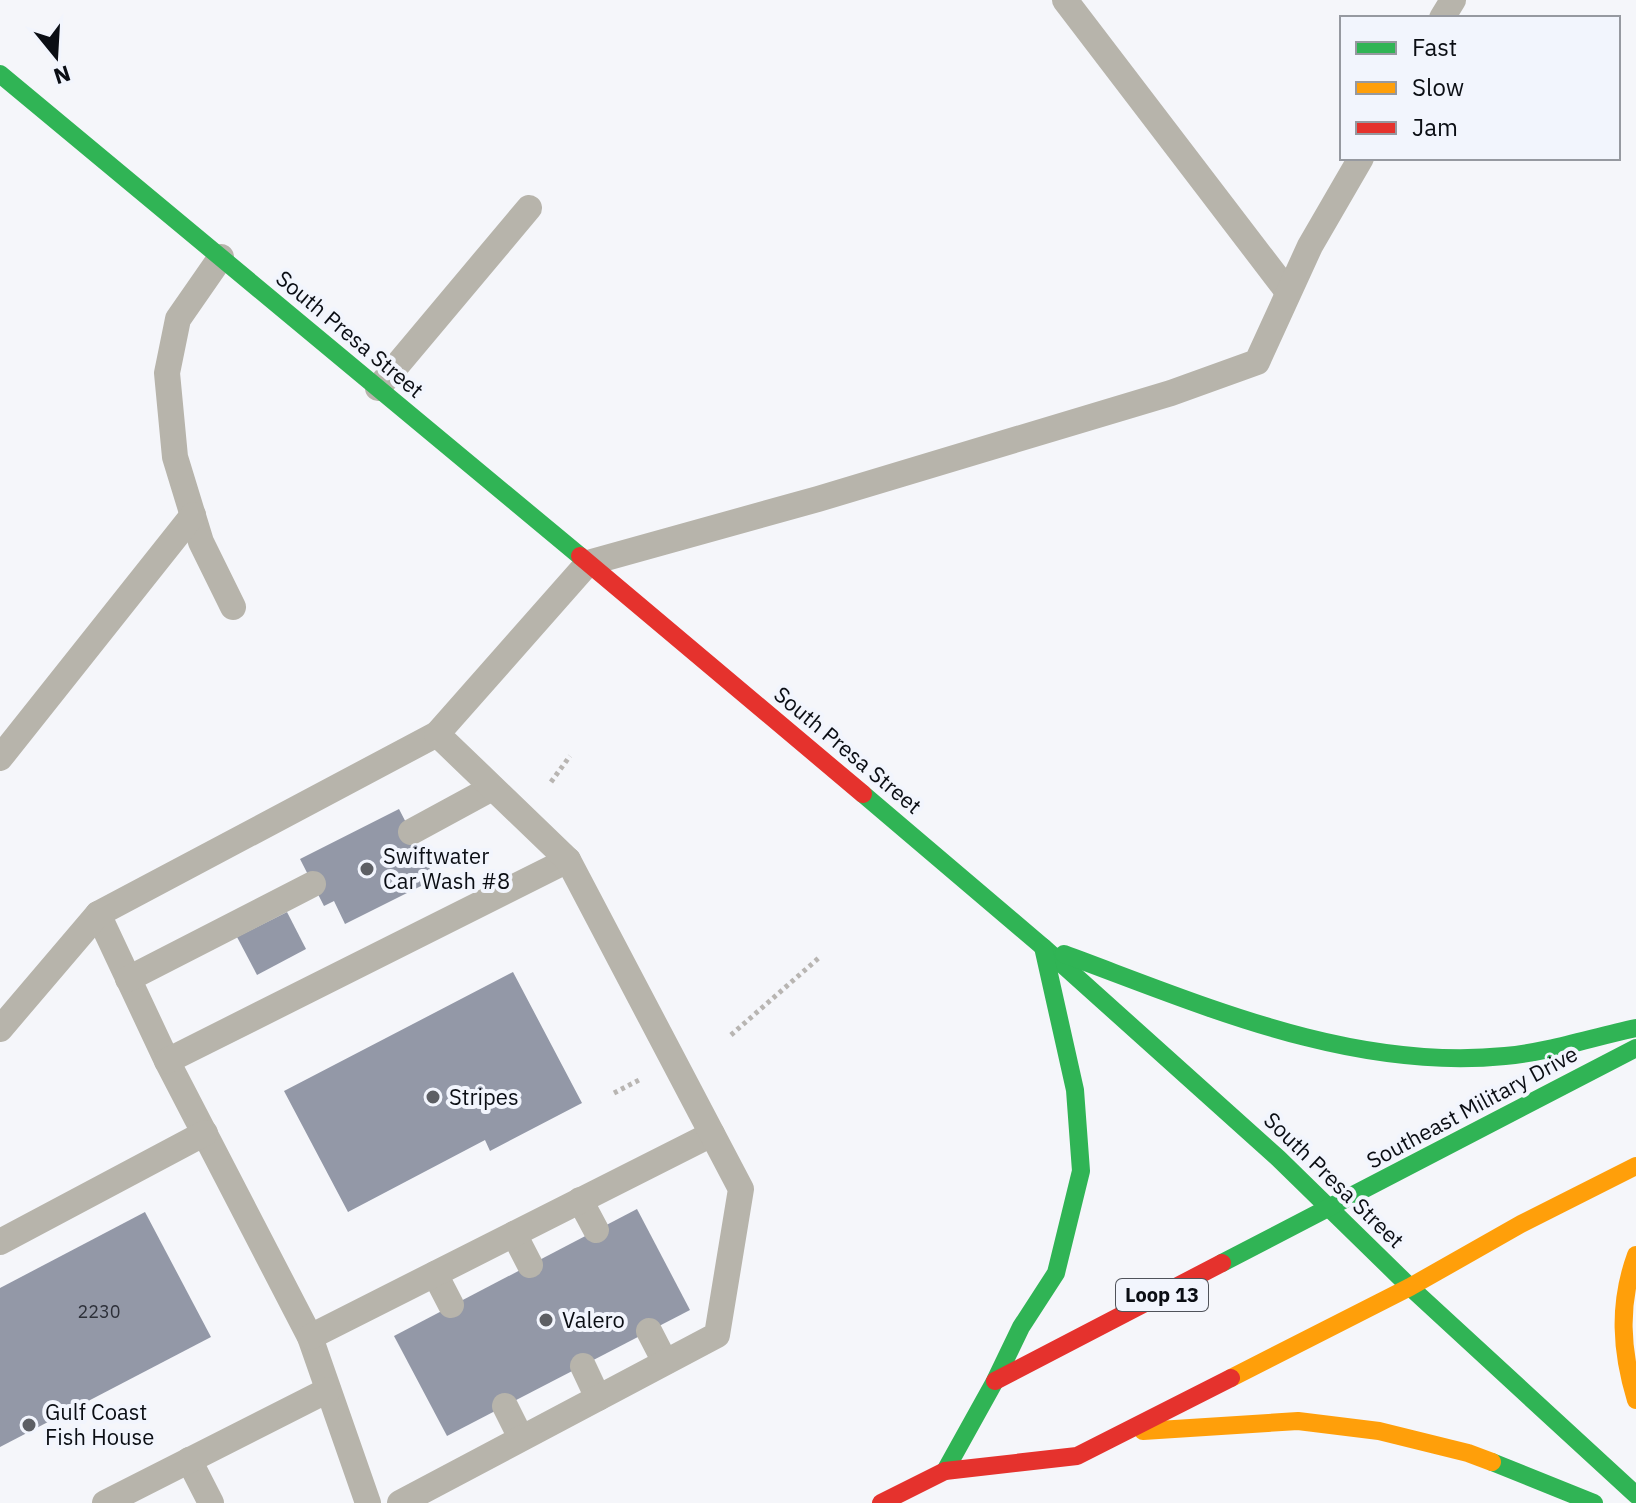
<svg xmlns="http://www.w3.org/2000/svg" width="1636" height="1503" viewBox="0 0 1636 1503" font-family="'IBM Plex Sans',sans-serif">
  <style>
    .building { fill: #9398a7 }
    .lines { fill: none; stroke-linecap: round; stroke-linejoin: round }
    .path { stroke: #b8b5b2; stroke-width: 5; stroke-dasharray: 4 4; stroke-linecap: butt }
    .lane { stroke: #b7b4ab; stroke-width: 26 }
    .fast { stroke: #30b455; stroke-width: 18 }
    .slow { stroke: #ff9f0a; stroke-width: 18 }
    .jam { stroke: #e5322d; stroke-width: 18 }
    .poi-dot { fill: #5d5f64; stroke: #f2f5fd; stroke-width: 3 }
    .labels { text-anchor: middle; stroke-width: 8; stroke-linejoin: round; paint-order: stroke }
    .number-label { font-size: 18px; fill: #2d3039 }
    .shield { fill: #f2f5fd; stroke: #50535a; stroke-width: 2 }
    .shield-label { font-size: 20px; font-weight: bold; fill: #0b0e14 }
    .street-label { font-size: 22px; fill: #0b0e14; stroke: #f2f5fd }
    .poi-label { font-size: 22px; fill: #0b0e14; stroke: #f2f5fd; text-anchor: start }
  </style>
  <rect width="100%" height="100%" fill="#f5f6fa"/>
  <!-- building -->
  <g class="building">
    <polygon points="399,809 435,879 345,924 334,901 324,906 300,859"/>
    <polygon points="287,912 306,949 257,975 237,937"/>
    <polygon points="513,972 582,1103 490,1151 485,1140 348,1212 284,1091"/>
    <polygon points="637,1209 690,1310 447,1436 394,1336"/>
    <polygon points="145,1212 211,1337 0,1447 0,1288"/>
  </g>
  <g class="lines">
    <!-- path -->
    <g class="path">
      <polyline points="551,782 570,756"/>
      <polyline points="731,1035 821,956"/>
      <polyline points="614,1093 641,1079"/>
    </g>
    <!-- lane -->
    <g class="lane">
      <polyline points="1065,0 1288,292"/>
      <polyline points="1442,18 1453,0"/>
      <polyline points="221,257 178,319 167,373 175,457 201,542 233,607"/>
      <polyline points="378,388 529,208"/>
      <polyline points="0,758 193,515"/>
      <polyline points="411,832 492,788"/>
      <polyline points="98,914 167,1061 310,1337 368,1503"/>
      <polyline points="128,979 313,884"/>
      <polyline points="0,1029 98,914 437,734"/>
      <polyline points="167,1061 568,860"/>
      <polyline points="580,1200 596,1230"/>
      <polyline points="514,1234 530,1265"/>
      <polyline points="0,1242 205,1133"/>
      <polyline points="435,1274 451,1305"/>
      <polyline points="649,1331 665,1362"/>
      <polyline points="310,1337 712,1134"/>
      <polyline points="583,1366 598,1398"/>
      <polyline points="505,1406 521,1438"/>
      <polyline points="189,1460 211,1503"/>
      <polyline points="105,1503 328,1390"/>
      <polyline points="400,1503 717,1335 741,1189 568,860 437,734 588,563 818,499 1171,393 1257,362 1310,246 1361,158"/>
    </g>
    <!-- fast -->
    <g class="fast">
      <polyline points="0,74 580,556"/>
      <polyline points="863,794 1043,947 1278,1158 1410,1287"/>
      <path d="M1064,954C1205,1006 1351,1071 1505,1056C1549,1052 1593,1037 1636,1028"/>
      <polyline points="1222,1263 1636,1048"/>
      <polyline points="1410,1287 1636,1495"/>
      <polyline points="1492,1462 1594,1503"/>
      <polyline points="945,1471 995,1381 1021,1327 1056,1273 1081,1171 1075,1090 1043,947"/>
    </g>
    <!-- slow -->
    <g class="slow">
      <path d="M1636,1255C1618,1304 1621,1351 1636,1400"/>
      <polyline points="1231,1378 1410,1287 1521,1224 1636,1166"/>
      <polyline points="1143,1431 1298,1421 1379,1431 1468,1453 1492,1462"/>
    </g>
    <!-- jam -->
    <g class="jam">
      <polyline points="580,556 863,794"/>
      <polyline points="995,1381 1222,1263"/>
      <polyline points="881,1503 945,1471 1077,1456 1231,1378"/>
    </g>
  </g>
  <!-- markers -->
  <g class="poi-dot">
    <circle cx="367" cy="869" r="8"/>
    <circle cx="433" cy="1097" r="8"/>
    <circle cx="546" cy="1320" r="8"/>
    <circle cx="29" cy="1425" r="8"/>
  </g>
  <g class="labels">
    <!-- number labels -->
    <g class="number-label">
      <text x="99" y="1318">2230</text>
    </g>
    <!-- shield labels -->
    <rect class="shield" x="1116" y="1279" width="92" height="32" rx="6"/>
    <g class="shield-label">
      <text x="1162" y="1302">Loop 13</text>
    </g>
    <!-- street labels -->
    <g class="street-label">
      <text transform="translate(350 334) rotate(40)" y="8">South Presa Street</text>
      <text transform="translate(848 750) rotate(40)" y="8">South Presa Street</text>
      <text transform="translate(1472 1107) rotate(-28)" y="8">Southeast Military Drive</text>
      <text transform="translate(1334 1180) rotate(44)" y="8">South Presa Street</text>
    </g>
    <!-- poi labels -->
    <g class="poi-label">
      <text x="383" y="864">Swiftwater<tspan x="383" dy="25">Car Wash #8</tspan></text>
      <text x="449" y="1105">Stripes</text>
      <text x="562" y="1328">Valero</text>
      <text x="45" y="1420">Gulf Coast<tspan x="45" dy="25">Fish House</tspan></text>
    </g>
  </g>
  <!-- legend -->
  <rect x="1340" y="16" width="280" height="144" fill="#f2f5fd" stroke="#9699a0" stroke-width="2"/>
  <rect x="1356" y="42" width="40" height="12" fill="#30b455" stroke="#9699a0" stroke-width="2"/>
  <text x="1412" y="56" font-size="24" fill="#0b0e14">Fast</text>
  <rect x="1356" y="82" width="40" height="12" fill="#ff9f0a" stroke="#9699a0" stroke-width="2"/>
  <text x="1412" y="96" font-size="24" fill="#0b0e14">Slow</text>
  <rect x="1356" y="122" width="40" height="12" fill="#e5322d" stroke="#9699a0" stroke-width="2"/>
  <text x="1412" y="136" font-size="24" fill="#0b0e14">Jam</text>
  <!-- north arrow -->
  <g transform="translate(56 56) rotate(162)" stroke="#f2f5fd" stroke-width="6" paint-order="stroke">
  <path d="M0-6L14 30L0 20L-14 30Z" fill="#0b0e14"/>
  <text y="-12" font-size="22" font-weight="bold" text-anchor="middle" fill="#0b0e14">N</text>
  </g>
</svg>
